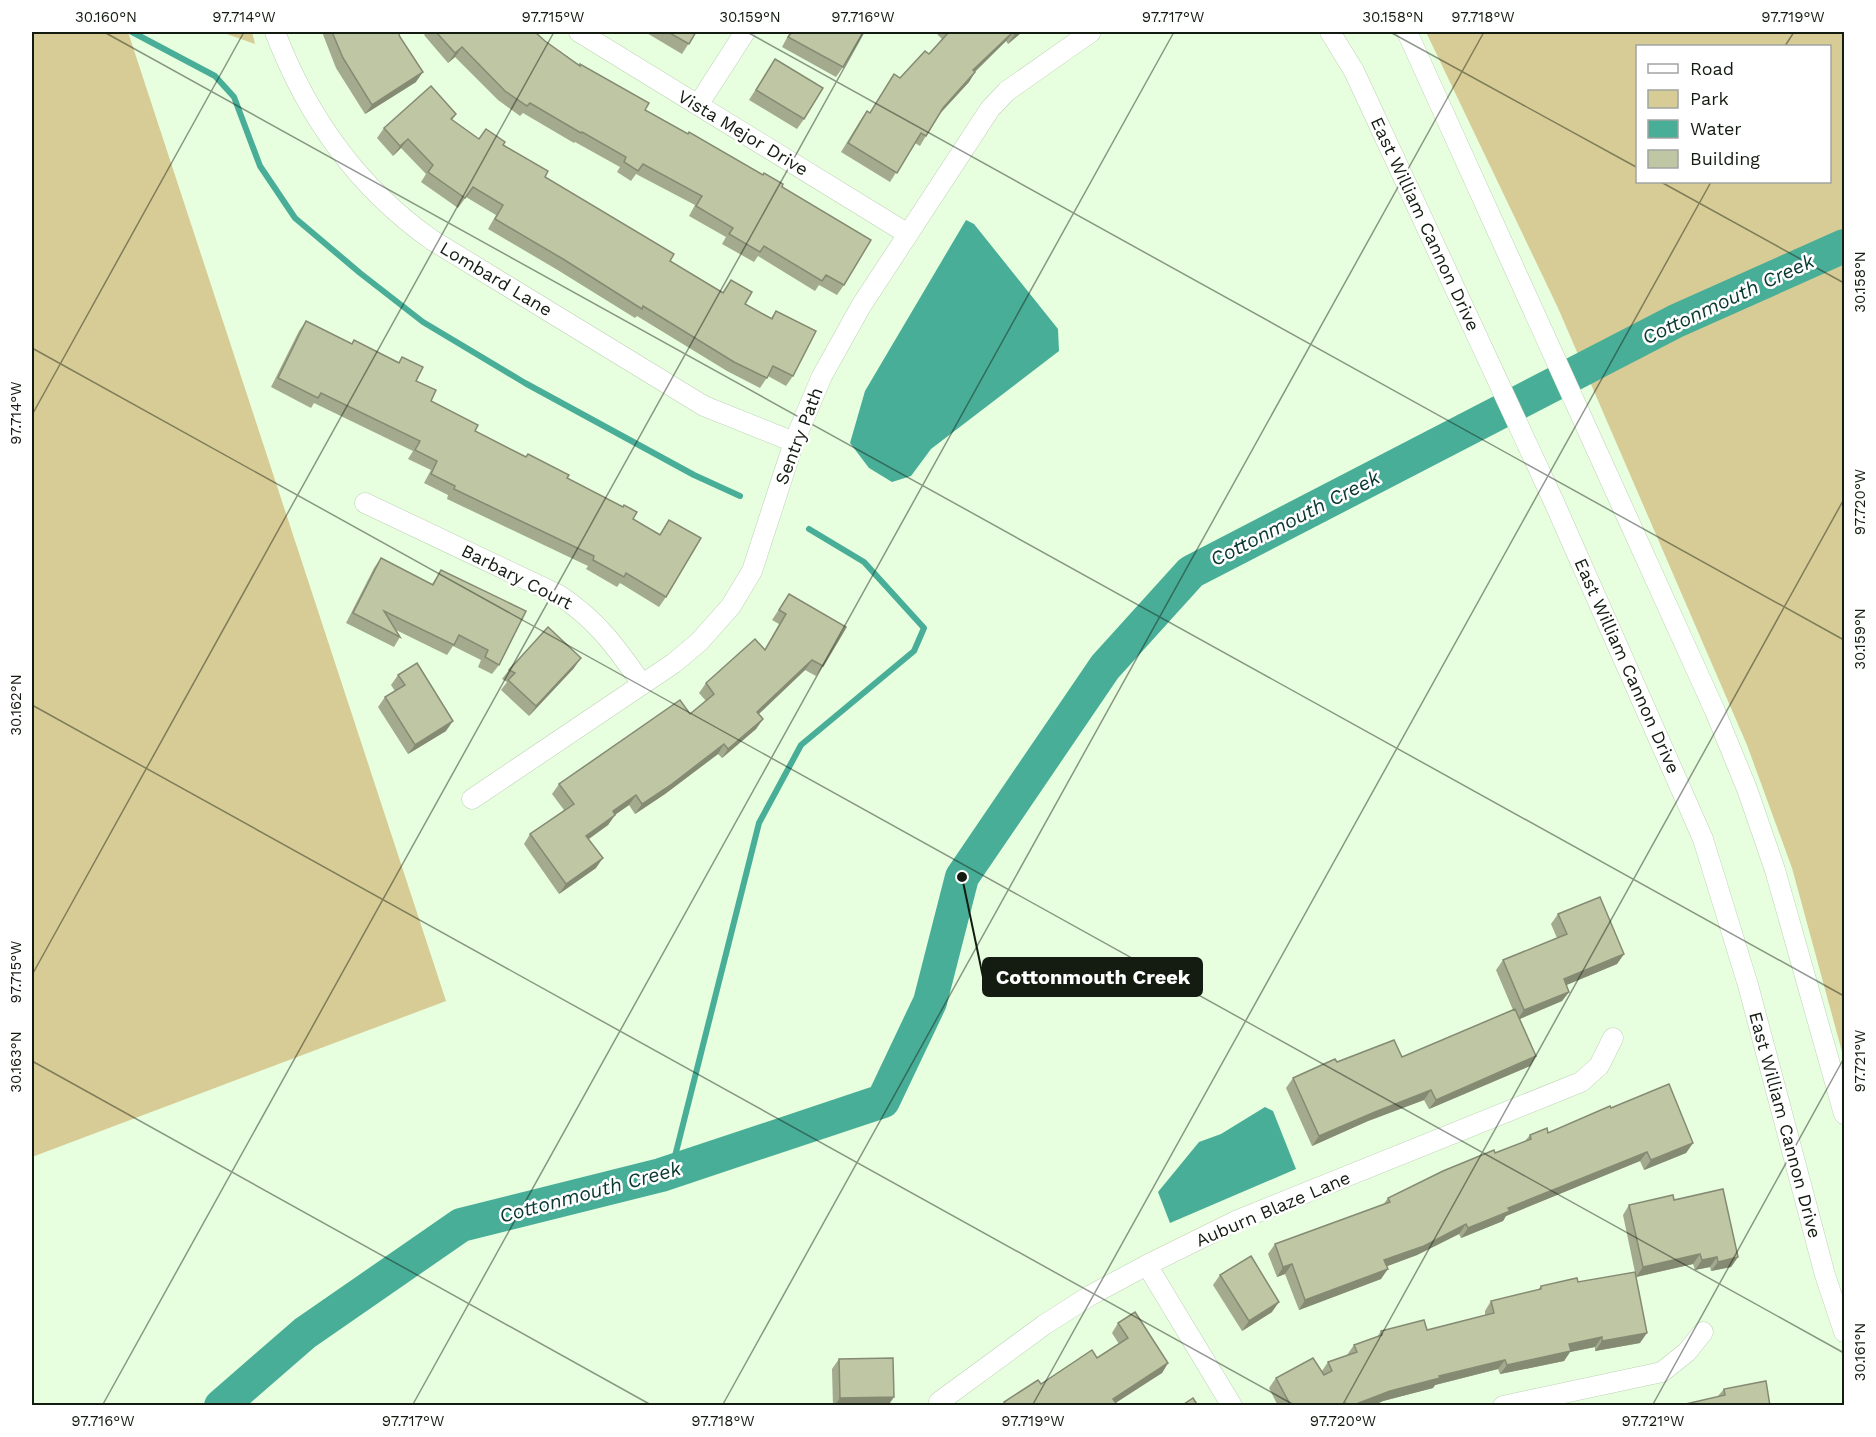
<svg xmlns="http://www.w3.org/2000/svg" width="1876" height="1437" viewBox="0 0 1876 1437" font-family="'Work Sans',sans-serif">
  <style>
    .green { fill: #d7cc95; fill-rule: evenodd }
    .water { fill: #49ae98 }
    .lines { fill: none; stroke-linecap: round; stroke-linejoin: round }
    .stream { stroke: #49ae98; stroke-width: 6 }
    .river { stroke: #49ae98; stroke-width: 34 }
    .minor-casing { stroke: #bcd3b5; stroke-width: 21 }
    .minor { stroke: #fff; stroke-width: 20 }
    .wall { fill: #a3aa8d }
    .shaded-wall { fill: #858b73 }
    .building { fill: #bec6a4; stroke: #858b73; stroke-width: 1.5 }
    .ticks { fill: none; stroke: #141c11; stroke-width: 1.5; stroke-opacity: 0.45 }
    .labels { text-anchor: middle; stroke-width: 5; stroke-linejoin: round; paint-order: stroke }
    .street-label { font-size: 18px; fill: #141c11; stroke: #fff }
    .water-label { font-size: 20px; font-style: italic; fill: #08382f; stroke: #fff }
    .leader { fill: none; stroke: #141c11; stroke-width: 2 }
    .callout-dot { fill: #141c11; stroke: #fff; stroke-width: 2 }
    .callout { fill: #141c11; stroke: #141c11; stroke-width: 2 }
    .callout-label { font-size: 20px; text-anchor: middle; font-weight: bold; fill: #fff }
    .neatline { fill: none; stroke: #141c11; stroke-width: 2 }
    .ticks-label { font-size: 15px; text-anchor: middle; fill: #141c11 }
  </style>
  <rect width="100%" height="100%" fill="#e7fedf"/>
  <!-- green -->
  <g class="green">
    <polygon points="32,32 128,32 446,1001 32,1157"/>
    <polygon points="221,32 252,32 255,44"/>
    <path d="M1426,32H1844V1059L1792,868L1747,745L1558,308ZM1638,46H1830V182H1638Z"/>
  </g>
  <!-- water -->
  <g class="water">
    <polygon points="966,220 974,224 1058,329 1059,351 931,449 911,476 892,482 869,468 850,443 865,391"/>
    <polygon points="1265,1107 1273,1111 1296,1169 1170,1223 1158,1192 1199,1142 1221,1134"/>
  </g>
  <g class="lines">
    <!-- stream -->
    <g class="stream">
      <polyline points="132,32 215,76 234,97 260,166 295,218 360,273 423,322 525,383 694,475 740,496"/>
      <polyline points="671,1172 759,823 801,745 914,651 924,628 864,562 809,529"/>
    </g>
    <!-- river -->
    <polyline class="river" points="221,1406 305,1333 461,1225 661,1175 883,1101 930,1002 962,877 1105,667 1191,572 1676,321 1844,246"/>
    <defs>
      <g id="minor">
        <path d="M275,32C307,116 357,187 432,240L704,406L794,442"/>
        <polyline points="579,32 908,234"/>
        <polyline points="1330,32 1354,71 1554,502 1703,839 1748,985 1825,1275 1844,1332"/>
        <polyline points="1407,32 1715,711 1747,789 1775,870 1844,1114"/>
        <polyline points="698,105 745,32"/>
        <path d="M365,503L559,595C597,620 616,647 642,684"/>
        <polyline points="472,799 674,663 699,642 731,606 752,571 794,442 822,376 861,306 990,109 1007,91 1091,32"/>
        <polyline points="1147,1265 1232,1406"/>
        <polyline points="941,1406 939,1402 1044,1325 1091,1295 1147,1265 1238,1220 1581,1082 1599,1066 1613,1038"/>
        <polyline points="1503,1406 1662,1372 1687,1352 1703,1332"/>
      </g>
    </defs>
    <!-- minor casing -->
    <use href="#minor" class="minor-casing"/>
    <!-- minor -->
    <use href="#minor" class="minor"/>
  </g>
  <!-- wall -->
  <g class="wall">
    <polygon points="322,32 398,32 416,82 365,114 336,68"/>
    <polygon points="427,32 535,32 545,41 645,110 782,187 844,285 837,295 819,285 815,291 758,256 754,262 722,244 726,237 689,216 695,205 636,174 631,181 617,172 620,167 575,142 574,143 523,113 520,116 498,100 455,57 448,63 424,35"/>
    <polygon points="645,32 696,32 682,54"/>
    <polygon points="790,32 863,32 843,67 836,77 782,47"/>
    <polygon points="939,32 1022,32 1008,44 1006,41 975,72 969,82 939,114 920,146 915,143 890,182 841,152 860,121 867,111 870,113 894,74 900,78 929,54 942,39 937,34"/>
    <polygon points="775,59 804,119 797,129 749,100"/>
    <polygon points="456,114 452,120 479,139 503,145 545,177 670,261 723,292 731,280 745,304 771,318 776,311 793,376 786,386 768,376 760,388 727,371 637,316 635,318 556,269 488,229 496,215 466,197 458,208 421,182 426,174 401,148 393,156 377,138 384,128"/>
    <polygon points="306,321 351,344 354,340 399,362 402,357 416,381 431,401 475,431 567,478 633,519 660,534 669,520 666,597 659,607 620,583 617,587 586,569 588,566 447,499 448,495 424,483 431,470 408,459 413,451 314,403 311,408 271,387 299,331"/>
    <polygon points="381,558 432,584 441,570 499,665 492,674 478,667 481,660 453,646 447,655 396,630 400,637 394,647 346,623 374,568"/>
    <polygon points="789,594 823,666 816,676 805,670 759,714 763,719 756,729 722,758 718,754 665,794 635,814 629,805 615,815 608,825 589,839 596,868 559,894 524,844 530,834 564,810 552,794 559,784 690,714 706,701 699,693 706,683 765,649 779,624 772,620"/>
    <polygon points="574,668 529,716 501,690 507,682 502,679 509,670"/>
    <polygon points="398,675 446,731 408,754 378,707 385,697 395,691 391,685"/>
    <polygon points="1558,914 1624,954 1617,964 1566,985 1569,992 1562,1001 1520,1019 1536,1056 1530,1066 1429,1109 1424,1100 1368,1121 1312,1146 1286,1088 1293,1078 1337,1062 1402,1057 1513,1010 1496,970 1503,960 1557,938 1551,924"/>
    <polygon points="1611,1108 1693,1143 1686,1153 1644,1170 1640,1161 1506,1216 1503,1221 1461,1238 1459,1234 1417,1255 1387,1266 1381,1279 1299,1310 1285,1274 1277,1277 1268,1254 1275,1244 1383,1205 1388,1198 1525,1141 1530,1135 1548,1133"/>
    <polygon points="1674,1200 1738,1257 1731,1267 1711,1271 1710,1267 1695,1270 1693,1264 1636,1277 1623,1215 1629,1205"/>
    <polygon points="1220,1275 1272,1312 1242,1331 1213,1285"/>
    <polygon points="1578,1282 1640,1343 1595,1351 1595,1347 1570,1352 1564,1361 1500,1374 1498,1369 1435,1385 1433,1388 1383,1401 1372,1406 1278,1406 1269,1388 1276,1378 1322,1371 1328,1362 1347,1355 1354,1345 1377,1337 1381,1331 1427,1330 1485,1315 1485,1311 1491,1301 1538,1290 1541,1286"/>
    <polygon points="1118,1323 1168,1363 1162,1373 1115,1402 1118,1406 1001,1406 1004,1402 1097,1358 1119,1344 1112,1333"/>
    <polygon points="839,1359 888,1406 833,1406 832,1369"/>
    <polygon points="1724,1389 1770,1406 1718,1396"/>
  </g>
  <!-- shaded-wall -->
  <g class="shaded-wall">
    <polygon points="1013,32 1006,41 966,80 973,70"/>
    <polygon points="1018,32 1022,32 1008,44 1015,34"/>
    <polygon points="462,47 455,57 448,63 455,53"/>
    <polygon points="423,72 416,82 365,114 372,105"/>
    <polygon points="975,72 969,82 936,118 943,108"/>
    <polygon points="408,139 401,148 393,156 400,146"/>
    <polygon points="581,658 574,668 529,716 536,706"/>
    <polygon points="812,660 805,670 750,722 757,712"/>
    <polygon points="763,719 756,729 722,758 728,749"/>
    <polygon points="453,721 446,731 408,754 415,745"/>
    <polygon points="724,744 718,754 665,794 635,814 642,804"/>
    <polygon points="636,795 629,805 606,821 613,811"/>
    <polygon points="615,815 608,825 580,845 586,836"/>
    <polygon points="603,858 596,868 559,894 566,884"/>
    <polygon points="1624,954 1617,964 1557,989 1564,979"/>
    <polygon points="1569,992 1562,1001 1517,1020 1524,1010"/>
    <polygon points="1536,1056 1530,1066 1429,1109 1436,1100"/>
    <polygon points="1431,1090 1424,1100 1368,1121 1312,1146 1319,1136 1375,1112"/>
    <polygon points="1693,1143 1686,1153 1644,1170 1651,1160"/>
    <polygon points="1647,1152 1640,1161 1506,1216 1503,1221 1461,1238 1468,1228 1508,1208"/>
    <polygon points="1466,1224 1459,1234 1417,1255 1377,1270 1384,1260"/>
    <polygon points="1700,1254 1693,1264 1636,1277 1643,1267"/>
    <polygon points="1717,1257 1710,1267 1695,1270 1702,1260"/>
    <polygon points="1738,1257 1731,1267 1711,1271 1718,1262"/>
    <polygon points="1292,1264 1285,1274 1277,1277 1283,1267"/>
    <polygon points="1388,1269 1381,1279 1299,1310 1305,1300"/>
    <polygon points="1279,1302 1272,1312 1242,1331 1249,1321"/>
    <polygon points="1647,1333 1640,1343 1595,1351 1602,1341"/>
    <polygon points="1602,1337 1595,1347 1570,1352 1564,1361 1500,1374 1507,1365 1569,1344"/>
    <polygon points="1505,1360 1498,1369 1435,1385 1433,1388 1383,1401 1372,1406 1351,1406 1390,1391 1439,1376"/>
    <polygon points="1168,1363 1162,1373 1111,1406 1113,1399"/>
    <polygon points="894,1397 888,1406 834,1406 840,1398"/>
  </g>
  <!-- building -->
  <g class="building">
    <polygon points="332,32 398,32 400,37 423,72 372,105 343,58"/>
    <polygon points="436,32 535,32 545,41 580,66 580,64 649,103 645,110 688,134 689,132 763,175 764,173 783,184 782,187 871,240 844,285 826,275 822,281 764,246 760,252 729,234 733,228 696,206 702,196 643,164 638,171 624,162 626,157 582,132 581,133 530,103 527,106 505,91 462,47 455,53"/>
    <polygon points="668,32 696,32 689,44"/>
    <polygon points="792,32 863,32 843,67 788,37"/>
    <polygon points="949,32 1018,32 1015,34 1013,32 973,70 975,72 943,108 926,136 921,133 897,173 848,143 867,111 870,113 894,74 900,78 925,51 929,54"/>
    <polygon points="775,59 823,88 804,119 756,90"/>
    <polygon points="431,86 456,114 451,119 479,139 486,129 505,142 503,145 548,171 545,177 674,254 670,261 723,293 731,280 752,292 745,304 772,319 776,311 816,331 793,376 773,366 767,378 734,362 643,306 642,309 563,259 495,219 503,205 473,187 465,198 428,172 433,165 408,139 400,146 384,128"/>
    <polygon points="306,321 352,344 354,340 399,363 402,357 423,367 416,381 436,390 431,401 478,425 475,431 526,457 528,454 569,475 567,478 623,507 624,505 637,512 633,519 660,535 669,520 701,538 666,597 626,573 624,577 593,560 594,556 454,489 455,486 431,474 437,461 415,450 420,441 321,393 318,398 278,378"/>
    <polygon points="381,558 433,585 441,570 526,611 499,665 485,657 488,650 459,635 454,645 384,611 400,637 353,613"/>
    <polygon points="789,594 846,627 823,666 812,660 757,712 763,719 728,749 724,744 672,784 642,804 636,795 613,811 615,815 586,836 603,858 566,884 530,834 574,804 559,784 680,700 690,714 714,694 706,683 755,639 765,650 786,614 779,610"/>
    <polygon points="548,627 581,658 536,706 508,680 515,673 509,670"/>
    <polygon points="417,663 453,721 415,745 385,697 405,685 398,675"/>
    <polygon points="1600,897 1624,954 1564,979 1569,992 1524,1010 1503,960 1567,934 1558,914"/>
    <polygon points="1515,1009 1536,1056 1436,1100 1431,1090 1375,1112 1319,1136 1293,1078 1335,1059 1337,1062 1394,1040 1402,1057"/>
    <polygon points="1669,1084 1693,1143 1651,1160 1647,1152 1508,1208 1510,1211 1468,1228 1466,1224 1424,1246 1384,1260 1388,1269 1305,1300 1292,1264 1283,1267 1275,1244 1390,1202 1388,1198 1443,1171 1494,1150 1495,1153 1531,1139 1530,1135 1547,1128 1548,1133 1610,1106 1611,1108"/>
    <polygon points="1723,1189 1738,1257 1718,1262 1717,1257 1702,1260 1700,1254 1643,1267 1629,1205 1673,1195 1674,1200"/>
    <polygon points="1251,1256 1279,1302 1249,1321 1220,1275"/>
    <polygon points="1635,1272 1647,1333 1602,1341 1602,1337 1569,1344 1571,1351 1507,1365 1505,1360 1439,1376 1440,1378 1390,1391 1351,1406 1347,1406 1346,1403 1341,1406 1291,1406 1276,1378 1313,1358 1324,1375 1332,1371 1328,1362 1357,1352 1354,1345 1382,1335 1381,1331 1424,1320 1427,1330 1494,1313 1491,1301 1541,1289 1541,1286 1577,1278 1578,1282"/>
    <polygon points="1135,1312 1168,1363 1113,1399 1118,1406 1006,1406 1004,1402 1038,1380 1041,1384 1092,1350 1097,1358 1128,1338 1118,1323"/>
    <polygon points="893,1358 894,1397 840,1398 839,1359"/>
    <polygon points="1766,1381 1770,1406 1677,1406 1725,1395 1724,1389"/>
    <polygon points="1193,1398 1198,1406 1181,1406"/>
  </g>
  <!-- ticks -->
  <path class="ticks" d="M104,32L1844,996M747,32L1844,640M1390,32L1638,168M1785,46L1794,32M1661,182L1844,283M32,348L1844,1353M32,415L244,32M32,705L1296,1406M32,975L554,32M32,1061L653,1406M102,1406L864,32M412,1406L1174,32M722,1406L1484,32M1032,1406L1711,182M1342,1406L1844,499M1652,1406L1844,1058"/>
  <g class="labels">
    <!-- street labels -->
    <g class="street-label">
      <text transform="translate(743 133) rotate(31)" y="6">Vista Mejor Drive</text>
      <text transform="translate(1425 224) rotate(65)" y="6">East William Cannon Drive</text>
      <text transform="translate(496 279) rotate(31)" y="6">Lombard Lane</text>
      <text transform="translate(799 436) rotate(-69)" y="6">Sentry Path</text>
      <text transform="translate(517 577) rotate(27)" y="6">Barbary Court</text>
      <text transform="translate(1627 666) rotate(66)" y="6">East William Cannon Drive</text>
      <text transform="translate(1785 1125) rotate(75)" y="6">East William Cannon Drive</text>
      <text transform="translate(1273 1209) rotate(-23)" y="6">Auburn Blaze Lane</text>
    </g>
    <!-- water labels -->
    <g class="water-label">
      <text transform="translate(1728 299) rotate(-25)" y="7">Cottonmouth Creek</text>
      <text transform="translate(1295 518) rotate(-27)" y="7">Cottonmouth Creek</text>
      <text transform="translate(590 1192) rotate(-15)" y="7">Cottonmouth Creek</text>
    </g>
  </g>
  <!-- callouts -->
  <path class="leader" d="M962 877L983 977"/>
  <circle class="callout-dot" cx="962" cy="877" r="6"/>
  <rect class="callout" x="983" y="958" width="219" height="38" rx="6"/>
  <g class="callout-label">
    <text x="1093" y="984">Cottonmouth Creek</text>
  </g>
  <!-- border -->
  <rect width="1876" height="1437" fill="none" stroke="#ffffff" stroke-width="66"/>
  <!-- legend -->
  <rect x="1636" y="45" width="195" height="138" fill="#ffffff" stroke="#a1a4a0" stroke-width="1.5"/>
  <rect x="1648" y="64" width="30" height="9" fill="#ffffff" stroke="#a1a4a0" stroke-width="1.5"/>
  <text x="1690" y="75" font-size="18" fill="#141c11">Road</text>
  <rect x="1648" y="90" width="30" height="18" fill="#d7cc95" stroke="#a1a4a0" stroke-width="1.5"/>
  <text x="1690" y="105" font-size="18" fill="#141c11">Park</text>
  <rect x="1648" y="120" width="30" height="18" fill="#49ae98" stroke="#a1a4a0" stroke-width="1.5"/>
  <text x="1690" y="135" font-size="18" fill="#141c11">Water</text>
  <rect x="1648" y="150" width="30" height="18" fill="#bec6a4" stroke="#a1a4a0" stroke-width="1.5"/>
  <text x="1690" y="165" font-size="18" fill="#141c11">Building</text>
  <rect x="33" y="33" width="1810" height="1371" class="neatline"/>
  <g class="ticks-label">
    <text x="106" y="22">30.160°N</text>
    <text x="244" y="22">97.714°W</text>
    <text x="553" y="22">97.715°W</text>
    <text x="750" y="22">30.159°N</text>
    <text x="863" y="22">97.716°W</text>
    <text x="1173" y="22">97.717°W</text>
    <text x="1393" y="22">30.158°N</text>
    <text x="1483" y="22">97.718°W</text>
    <text x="1793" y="22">97.719°W</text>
    <text transform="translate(1860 282) rotate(-90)" y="5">30.158°N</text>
    <text transform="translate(16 413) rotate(-90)" y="5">97.714°W</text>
    <text transform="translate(1860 502) rotate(-90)" y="5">97.720°W</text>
    <text transform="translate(1860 639) rotate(-90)" y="5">30.159°N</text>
    <text transform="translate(16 705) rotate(-90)" y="5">30.162°N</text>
    <text transform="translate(16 972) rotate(-90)" y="5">97.715°W</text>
    <text transform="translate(1860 1061) rotate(-90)" y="5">97.721°W</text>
    <text transform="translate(16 1062) rotate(-90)" y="5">30.163°N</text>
    <text transform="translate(1860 1352) rotate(-90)" y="5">30.161°N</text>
    <text x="103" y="1426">97.716°W</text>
    <text x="413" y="1426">97.717°W</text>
    <text x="723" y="1426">97.718°W</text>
    <text x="1033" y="1426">97.719°W</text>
    <text x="1343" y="1426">97.720°W</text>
    <text x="1653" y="1426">97.721°W</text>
  </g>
</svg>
